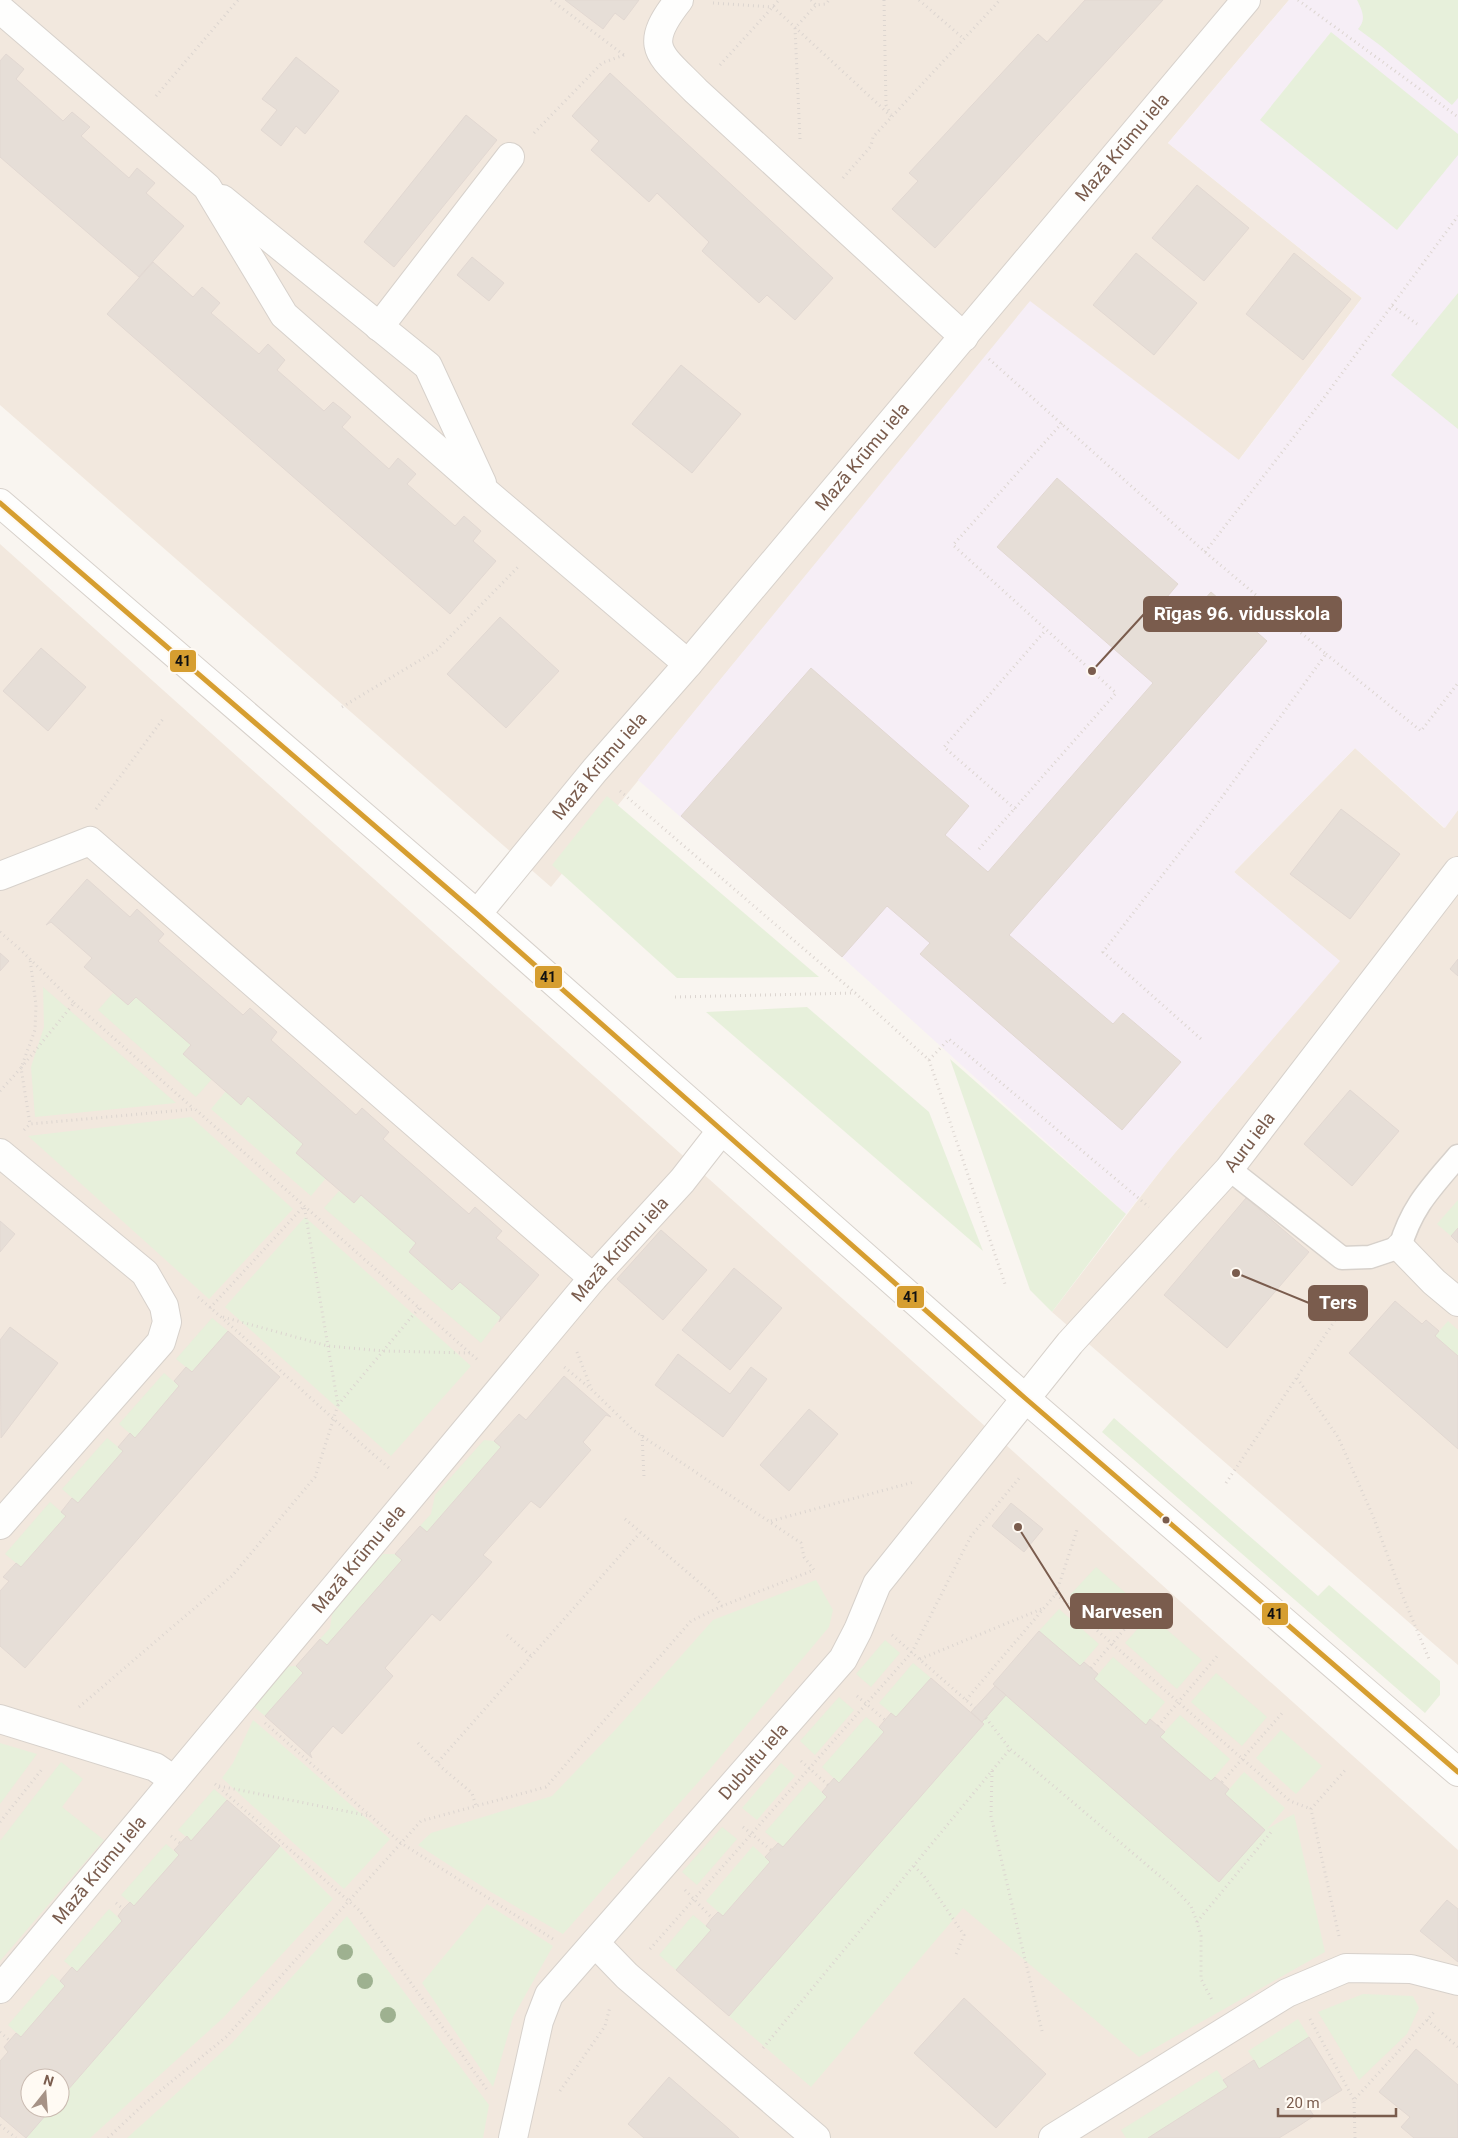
<svg xmlns="http://www.w3.org/2000/svg" width="1458" height="2138" viewBox="0 0 1458 2138" font-family="Roboto,sans-serif">
  <style>
    .residential { fill: #f2e8de; fill-rule: evenodd }
    .education { fill: #f6eef6 }
    .green { fill: #e7f0db }
    .building { fill: #e6ded7; stroke: #e2d8d2 }
    .lines { fill: none; stroke-linecap: round; stroke-linejoin: round }
    .service-casing { stroke: #d7d1cb; stroke-width: 25 }
    .minor-casing { stroke: #d7d1cb; stroke-width: 30 }
    .tertiary-casing { stroke: #d7d1cb; stroke-width: 30 }
    .path { stroke: #dcd5d0; stroke-width: 3; stroke-dasharray: 1 4; stroke-linecap: butt }
    .service { stroke: #fefefd; stroke-width: 22 }
    .minor { stroke: #fefefd; stroke-width: 28 }
    .tertiary { stroke: #fefefd; stroke-width: 28 }
    .bus-1-casing { stroke: #fffaf3; stroke-width: 9 }
    .bus-1 { stroke: #d69e30; stroke-width: 5 }
    .tree { fill: #9eb190 }
    .bus-dot { fill: #7a5c4d; stroke: #fffaf3; stroke-width: 2 }
    .labels { text-anchor: middle; stroke-width: 4; stroke-linejoin: round; paint-order: stroke }
    .street-label { font-size: 18px; fill: #7a5c4d; stroke: #fffaf3 }
    .leader { fill: none; stroke: #7a5c4d; stroke-width: 2 }
    .callout-dot { fill: #7a5c4d; stroke: #fffaf3; stroke-width: 2 }
    .callout { fill: #7a5c4d; stroke: #7a5c4d; stroke-width: 2 }
    .callout-label { font-size: 19px; text-anchor: middle; font-weight: bold; fill: #fff }
    .line-badge { stroke: #fffaf3; stroke-width: 2 }
    .pale-badge-label { font-size: 14px; text-anchor: middle; font-weight: bold; fill: #111 }
  </style>
  <rect width="100%" height="100%" fill="#f9f5f0"/>
  <!-- residential -->
  <g class="residential">
    <polygon points="0,0 1289,0 1168,143 1362,298 1238,461 1030,302 551,887 0,405"/>
    <path d="M0,544L1458,1850V2138H0ZM30,2078H60V2108H30Z"/>
    <polygon points="1355,748 1444,828 1458,810 1458,1665 1052,1312 1168,1161 1339,961 1234,872"/>
  </g>
  <!-- education -->
  <polygon class="education" points="1289,0 1458,0 1458,810 1445,828 1355,748 1234,872 1340,961 1178,1149 1126,1214 842,957 638,780 1030,301 1239,460 1362,298 1168,143"/>
  <!-- green -->
  <g class="green">
    <path d="M1357,0H1458V98L1452,105L1381,46L1358,29C1367,20 1362,10 1357,0Z"/>
    <polygon points="1331,32 1458,134 1458,155 1397,230 1260,120"/>
    <polygon points="1458,293 1458,429 1391,375"/>
    <polygon points="607,796 819,977 677,978 552,865"/>
    <polygon points="43,987 176,1103 35,1117 31,1067 44,1027"/>
    <polygon points="113,993 128,1005 136,997 191,1045 183,1054 212,1079 196,1097 98,1010"/>
    <polygon points="807,1007 929,1112 983,1251 706,1012"/>
    <polygon points="950,1059 1126,1214 1052,1312 1030,1290"/>
    <polygon points="226,1091 241,1105 248,1096 303,1144 296,1153 326,1178 311,1196 211,1109"/>
    <polygon points="191,1117 293,1209 209,1299 28,1136"/>
    <polygon points="339,1191 354,1203 361,1195 416,1243 409,1252 452,1290 460,1282 501,1317 481,1343 324,1208"/>
    <polygon points="1458,1200 1458,1228 1451,1236 1437,1224"/>
    <polygon points="305,1217 471,1366 391,1456 225,1307"/>
    <polygon points="212,1318 228,1331 192,1372 176,1359"/>
    <polygon points="1448,1321 1458,1330 1458,1356 1435,1336"/>
    <polygon points="164,1373 179,1386 135,1438 119,1424"/>
    <polygon points="1114,1418 1318,1596 1329,1585 1440,1681 1440,1695 1425,1713 1102,1432"/>
    <polygon points="107,1438 123,1451 78,1503 62,1489"/>
    <polygon points="484,1440 494,1441 501,1447 427,1532 420,1526 431,1514 435,1495"/>
    <polygon points="50,1502 66,1516 21,1567 5,1554"/>
    <polygon points="383,1554 395,1554 402,1560 327,1645 320,1639 330,1628 333,1608"/>
    <polygon points="1096,1567 1136,1602 1111,1631 1070,1595"/>
    <polygon points="816,1580 833,1610 829,1627 710,1769 563,1934 491,1892 418,1845 431,1833 552,1796 617,1728 713,1620"/>
    <polygon points="1059,1609 1099,1644 1080,1666 1039,1631"/>
    <polygon points="1150,1615 1202,1660 1177,1689 1125,1643"/>
    <polygon points="885,1640 900,1653 871,1687 856,1674"/>
    <polygon points="1113,1657 1165,1702 1146,1725 1094,1679"/>
    <polygon points="913,1663 931,1678 896,1717 879,1703"/>
    <polygon points="296,1666 303,1673 265,1716 253,1706 279,1667"/>
    <polygon points="1216,1673 1267,1717 1242,1746 1191,1702"/>
    <polygon points="1006,1695 1219,1882 1265,1830 1225,1794 1244,1772 1285,1808 1267,1829 1294,1814 1325,1952 1139,2057 963,1908 811,2087 729,2016 983,1724 982,1722"/>
    <polygon points="839,1697 854,1710 815,1755 800,1741"/>
    <polygon points="1180,1715 1230,1759 1211,1781 1160,1737"/>
    <polygon points="866,1717 884,1732 839,1783 822,1767"/>
    <polygon points="253,1720 390,1839 344,1889 222,1778 233,1763"/>
    <polygon points="1281,1730 1322,1766 1296,1794 1256,1758"/>
    <polygon points="0,1743 37,1754 0,1804"/>
    <polygon points="61,1762 83,1779 62,1807 104,1840 0,1961 0,1841"/>
    <polygon points="781,1763 795,1776 757,1820 742,1808"/>
    <polygon points="810,1781 827,1797 783,1847 765,1832"/>
    <polygon points="214,1789 227,1800 191,1841 178,1830"/>
    <polygon points="722,1827 737,1839 697,1885 682,1872"/>
    <polygon points="166,1844 179,1855 134,1906 121,1895"/>
    <polygon points="280,1846 333,1899 223,2018 90,2138 26,2138 52,2108 60,2108 60,2099"/>
    <polygon points="753,1846 770,1862 723,1916 706,1901"/>
    <polygon points="487,1904 553,1946 513,2017 493,2087 422,1983"/>
    <polygon points="109,1909 122,1921 77,1972 64,1961"/>
    <polygon points="693,1915 711,1930 676,1970 659,1955"/>
    <polygon points="347,1916 489,2105 483,2138 127,2138 232,2043"/>
    <polygon points="52,1974 65,1986 21,2037 8,2025"/>
    <polygon points="1363,1994 1413,1996 1419,2008 1407,2034 1359,2080 1318,2012"/>
    <polygon points="1298,2019 1309,2037 1259,2069 1248,2051"/>
    <polygon points="1217,2070 1228,2087 1148,2138 1126,2138 1121,2130"/>
  </g>
  <!-- building -->
  <g class="building">
    <polygon points="565,0 639,0 624,20 615,13 603,29"/>
    <polygon points="1085,0 1163,0 935,248 892,209 918,181 909,173 1038,34 1047,42"/>
    <polygon points="6,54 24,69 16,79 63,121 72,112 90,127 81,136 129,178 137,168 155,183 146,193 184,226 139,277 0,157 0,61"/>
    <polygon points="296,57 339,91 305,134 296,126 281,146 261,130 277,110 262,99"/>
    <polygon points="610,73 833,278 795,320 767,295 759,303 702,251 709,242 657,193 649,202 591,150 599,141 572,116"/>
    <polygon points="466,115 497,140 394,267 364,242"/>
    <polygon points="1197,185 1249,228 1204,281 1152,238"/>
    <polygon points="1136,253 1197,303 1154,355 1093,305"/>
    <polygon points="1294,253 1351,299 1303,360 1246,314"/>
    <polygon points="472,257 504,283 489,301 457,275"/>
    <polygon points="153,262 193,297 202,287 220,303 211,313 259,354 268,344 285,360 277,370 324,411 333,402 342,409 351,417 342,427 389,469 398,458 416,474 407,484 455,526 464,516 481,531 473,541 496,561 450,614 107,314"/>
    <polygon points="681,365 741,414 692,473 632,424"/>
    <polygon points="1057,478 1178,584 1167,597 1190,616 1211,592 1267,641 1009,935 1113,1024 1123,1013 1181,1062 1122,1130 920,954 930,943 887,906 842,957 681,816 811,668 969,806 945,835 988,872 1153,683 997,547"/>
    <polygon points="500,617 559,671 506,728 447,674"/>
    <polygon points="41,648 86,687 48,731 3,691"/>
    <polygon points="1341,809 1400,854 1350,919 1290,874"/>
    <polygon points="87,879 130,917 137,909 164,934 158,941 243,1015 250,1008 277,1032 271,1040 356,1115 362,1108 389,1132 383,1139 469,1214 475,1207 502,1231 496,1238 539,1275 499,1322 501,1317 460,1282 452,1290 409,1252 416,1243 361,1195 354,1203 296,1153 303,1144 248,1096 241,1105 183,1054 191,1045 136,997 128,1005 84,967 92,958 51,922 46,925"/>
    <polygon points="0,953 9,961 0,971"/>
    <polygon points="1458,959 1458,976 1450,969"/>
    <polygon points="1350,1090 1399,1131 1352,1186 1304,1144"/>
    <polygon points="1246,1198 1309,1252 1227,1348 1164,1295"/>
    <polygon points="0,1221 15,1234 0,1252"/>
    <polygon points="1458,1228 1458,1243 1451,1236"/>
    <polygon points="661,1230 707,1270 663,1320 617,1279"/>
    <polygon points="734,1268 782,1308 730,1370 682,1330"/>
    <polygon points="1395,1301 1422,1324 1426,1320 1439,1331 1435,1336 1458,1356 1458,1449 1349,1353"/>
    <polygon points="10,1327 58,1363 1,1438 0,1340"/>
    <polygon points="228,1331 280,1377 25,1668 0,1646 0,1591 9,1581 3,1577 16,1563 21,1567 66,1516 61,1512 72,1498 78,1503 123,1451 118,1447 130,1433 135,1438 179,1386 174,1381 186,1367 192,1372"/>
    <polygon points="678,1354 730,1394 751,1367 767,1379 723,1437 655,1385"/>
    <polygon points="564,1376 611,1417 606,1415 583,1442 591,1450 540,1508 531,1501 483,1555 492,1562 440,1621 432,1614 385,1668 393,1676 342,1734 333,1726 310,1753 312,1758 265,1716 303,1673 296,1666 320,1639 327,1645 402,1560 395,1554 420,1526 427,1532 501,1447 494,1441 519,1414 526,1420"/>
    <polygon points="809,1409 838,1434 789,1491 760,1465"/>
    <polygon points="1011,1503 1043,1529 1024,1552 992,1526"/>
    <polygon points="1039,1631 1080,1666 1084,1662 1098,1674 1094,1679 1146,1725 1150,1719 1158,1726 1165,1732 1160,1737 1211,1781 1215,1777 1229,1789 1225,1794 1265,1830 1219,1882 993,1684"/>
    <polygon points="931,1678 984,1724 729,2016 676,1970 711,1930 706,1926 712,1918 718,1912 723,1916 770,1862 765,1857 778,1843 783,1847 827,1797 822,1792 834,1778 839,1783 884,1732 879,1727 891,1713 896,1717"/>
    <polygon points="995,1686 1006,1695 982,1722 971,1712"/>
    <polygon points="227,1800 280,1846 60,2099 60,2078 30,2078 30,2108 52,2108 26,2138 0,2116 0,2061 8,2052 4,2047 16,2033 21,2037 65,1986 60,1981 72,1967 77,1972 122,1921 118,1916 123,1909 130,1902 134,1906 179,1855 174,1850 187,1836 191,1841"/>
    <polygon points="1447,1900 1458,1909 1458,1962 1420,1931"/>
    <polygon points="964,1998 1046,2074 996,2128 914,2053"/>
    <polygon points="1309,2037 1342,2090 1310,2110 1314,2116 1297,2127 1279,2138 1148,2138 1228,2087 1223,2080 1254,2060 1259,2069"/>
    <polygon points="1416,2049 1458,2085 1458,2138 1414,2138 1401,2127 1410,2117 1379,2092"/>
    <polygon points="669,2077 729,2129 739,2138 644,2138 628,2124"/>
  </g>
  <g class="lines">
    <defs>
      <path id="service" d="M1229,1169L1342,1258L1370,1257L1400,1247C1412,1206 1431,1188 1458,1156"/>
      <g id="minor">
        <path d="M679,0C641,48 660,54 696,91L964,337"/>
        <polyline points="0,9 207,187 284,315 487,493 688,664"/>
        <polyline points="222,199 428,366 482,483"/>
        <polyline points="379,327 510,157"/>
        <polyline points="0,876 90,841 593,1278"/>
        <path id="s1" d="M477,914L595,770L688,664L1246,0"/>
        <polyline points="0,1153 145,1273 164,1306 167,1322 161,1342 0,1525"/>
        <polyline points="1400,1247 1434,1282 1458,1302"/>
        <polyline points="0,1719 155,1767 174,1780"/>
        <polyline points="595,1943 627,1976 816,2138"/>
        <path id="s2" d="M0,1989L593,1278L682,1181L721,1131"/>
        <path id="s3" d="M513,2138L539,2021L549,1995L843,1659L858,1630L877,1584L1070,1343L1229,1169L1458,871"/>
        <polyline points="1053,2138 1287,1993 1346,1968 1411,1969 1458,1981"/>
      </g>
      <polyline id="tertiary" points="0,503 477,914 1025,1398 1458,1772"/>
    </defs>
    <!-- service casing -->
    <use href="#service" class="service-casing"/>
    <!-- minor casing -->
    <use href="#minor" class="minor-casing"/>
    <!-- tertiary casing -->
    <use href="#tertiary" class="tertiary-casing"/>
    <!-- path -->
    <g class="path">
      <polyline points="551,0 624,55"/>
      <polyline points="811,0 816,5"/>
      <polyline points="884,0 886,105 891,114"/>
      <polyline points="919,0 964,39"/>
      <polyline points="1298,0 1458,117"/>
      <polyline points="713,3 773,7 892,117"/>
      <polyline points="720,65 779,0"/>
      <polyline points="156,96 238,0"/>
      <polyline points="534,133 602,63 624,55"/>
      <polyline points="800,139 795,28 816,5 826,4 829,0"/>
      <polyline points="843,178 871,146 873,137 1000,0"/>
      <polyline points="1392,306 1417,324"/>
      <polyline points="989,359 1205,552 1326,654 1209,815 1103,952 1201,1039"/>
      <polyline points="1205,552 1320,403 1458,216"/>
      <polyline points="1326,654 1421,731 1458,683"/>
      <polyline points="342,707 437,650 519,566"/>
      <polyline points="620,791 854,992"/>
      <polyline points="96,809 163,719"/>
      <polyline points="1015,809 944,747 1045,631"/>
      <polyline points="979,849 1116,693 953,545 1062,423"/>
      <polyline points="0,932 22,951 74,1003 21,1068 30,1124"/>
      <polyline points="675,997 855,993 929,1060 1005,1284"/>
      <polyline points="74,1003 194,1109"/>
      <polyline points="929,1060 949,1039 1149,1207"/>
      <polyline points="0,1091 21,1068 35,1030 36,1005 30,959"/>
      <polyline points="24,1130 30,1124 195,1109 479,1361"/>
      <path d="M198,1297C263,1353 324,1412 389,1468"/>
      <polyline points="210,1308 304,1206"/>
      <polyline points="223,1317 328,1346 384,1351 470,1353"/>
      <polyline points="577,1352 591,1388"/>
      <polyline points="1297,1378 1338,1437 1373,1516 1403,1597 1429,1659"/>
      <polyline points="338,1405 419,1308"/>
      <polyline points="642,1435 644,1477"/>
      <polyline points="1226,1483 1356,1289"/>
      <polyline points="625,1519 714,1595 722,1606"/>
      <polyline points="771,1521 914,1482"/>
      <polyline points="1056,1594 1290,1801 1311,1809"/>
      <polyline points="507,1635 531,1656"/>
      <polyline points="892,1635 975,1708"/>
      <polyline points="920,1659 1044,1608"/>
      <polyline points="1091,1668 1154,1595"/>
      <polyline points="857,1696 885,1720"/>
      <polyline points="966,1700 1056,1594 1078,1527"/>
      <polyline points="79,1707 232,1576 315,1477 338,1405 304,1205"/>
      <polyline points="986,1718 1010,1749 1174,1888 1191,1906 1197,1922 1201,1936 1201,1979 1212,2000"/>
      <polyline points="265,1723 401,1843 553,1939"/>
      <polyline points="1158,1726 1219,1654"/>
      <polyline points="418,1743 441,1767 472,1793 476,1806"/>
      <polyline points="801,1761 828,1785"/>
      <polyline points="438,1762 640,1533"/>
      <polyline points="992,1771 991,1816 1042,2031"/>
      <polyline points="1222,1782 1283,1712"/>
      <polyline points="215,1784 359,1910 488,2091"/>
      <polyline points="219,1786 370,1816"/>
      <polyline points="0,1822 43,1768"/>
      <polyline points="743,1827 771,1850"/>
      <polyline points="171,1836 180,1843"/>
      <polyline points="914,1866 924,1876 964,1935 955,1957"/>
      <polyline points="685,1890 712,1918"/>
      <polyline points="116,1903 123,1909"/>
      <polyline points="1197,1922 1272,1831"/>
      <polyline points="1339,1936 1311,1809 1347,1768"/>
      <polyline points="650,1949 912,1652 971,1536 1021,1476"/>
      <polyline points="1310,2019 1354,2100"/>
      <polyline points="1427,2020 1458,2047"/>
      <polyline points="0,2032 9,2040"/>
      <polyline points="763,2048 1010,1749"/>
      <polyline points="560,2091 605,2026 610,2007"/>
      <polyline points="0,2125 16,2138"/>
      <polyline points="108,2138 144,2104 226,2037 421,1821 546,1787 691,1621 722,1606 814,1570 804,1557 801,1543 633,1430 591,1389 563,1366"/>
      <polyline points="1355,2138 1354,2100 1436,2010"/>
    </g>
    <!-- service -->
    <use href="#service" class="service"/>
    <!-- minor -->
    <use href="#minor" class="minor"/>
    <!-- tertiary -->
    <use href="#tertiary" class="tertiary"/>
    <defs>
      <polyline id="bus-1" points="0,503 477,914 1025,1398 1458,1772"/>
    </defs>
    <!-- bus-1 casing -->
    <use href="#bus-1" class="bus-1-casing"/>
    <!-- bus-1 -->
    <use href="#bus-1" class="bus-1"/>
  </g>
  <!-- trees -->
  <g class="tree">
    <circle cx="345" cy="1952" r="8"/>
    <circle cx="365" cy="1981" r="8"/>
    <circle cx="388" cy="2015" r="8"/>
  </g>
  <!-- markers -->
  <circle class="bus-dot" cx="1166" cy="1520" r="4.5"/>
  <g class="labels">
    <!-- street labels -->
    <g class="street-label">
      <text dy="6" stroke="none"><textPath href="#s1" startOffset="1002">Mazā Krūmu iela</textPath></text>
      <text dy="6" stroke="none"><textPath href="#s1" startOffset="598">Mazā Krūmu iela</textPath></text>
      <text dy="6" stroke="none"><textPath href="#s1" startOffset="192">Mazā Krūmu iela</textPath></text>
      <text dy="6" stroke="none"><textPath href="#s3" startOffset="1255">Auru iela</textPath></text>
      <text dy="6" stroke="none"><textPath href="#s2" startOffset="965">Mazā Krūmu iela</textPath></text>
      <text dy="6" stroke="none"><textPath href="#s2" startOffset="560">Mazā Krūmu iela</textPath></text>
      <text dy="6" stroke="none"><textPath href="#s3" startOffset="458">Dubultu iela</textPath></text>
      <text dy="6" stroke="none"><textPath href="#s2" startOffset="155">Mazā Krūmu iela</textPath></text>
    </g>
  </g>
  <!-- callouts -->
  <path class="leader" d="M1092 671L1144 614M1236 1273L1309 1303M1018 1527L1071 1611"/>
  <g class="callout-dot">
    <circle cx="1092" cy="671" r="5"/>
    <circle cx="1236" cy="1273" r="5"/>
    <circle cx="1018" cy="1527" r="5"/>
  </g>
  <g class="callout">
    <rect x="1144" y="597" width="197" height="34" rx="5"/>
    <rect x="1309" y="1286" width="58" height="34" rx="5"/>
    <rect x="1071" y="1594" width="101" height="34" rx="5"/>
  </g>
  <g class="callout-label">
    <text x="1242" y="620">Rīgas 96. vidusskola</text>
    <text x="1338" y="1309">Ters</text>
    <text x="1122" y="1618">Narvesen</text>
  </g>
  <g class="line-badge">
    <rect x="169" y="649" width="28" height="24" rx="5" fill="#d69e30"/>
    <rect x="534" y="965" width="29" height="24" rx="5" fill="#d69e30"/>
    <rect x="896" y="1285" width="29" height="24" rx="5" fill="#d69e30"/>
    <rect x="1261" y="1602" width="28" height="24" rx="5" fill="#d69e30"/>
  </g>
  <g class="pale-badge-label">
    <text x="183" y="666">41</text>
    <text x="548" y="982">41</text>
    <text x="911" y="1302">41</text>
    <text x="1275" y="1619">41</text>
  </g>
  <!-- north arrow -->
  <g transform="translate(45 2093) rotate(17)"><circle r="24" fill="#fffaf3" stroke="#cabbb1"/>
  <path d="M0-4L9 19L0 12L-9 19Z" fill="#a69286"/>
  <text y="-8" font-size="14" font-weight="bold" text-anchor="middle" fill="#7a5c4d">N</text>
  </g>
  <!-- scale -->
  <path d="M1278 2108v8h118v-8" fill="none" stroke="#7a5c4d" stroke-width="2.5"/>
  <text x="1286" y="2108" font-size="15" fill="#7a5c4d" stroke="#fffaf3" stroke-width="4" paint-order="stroke">20 m</text>
</svg>
